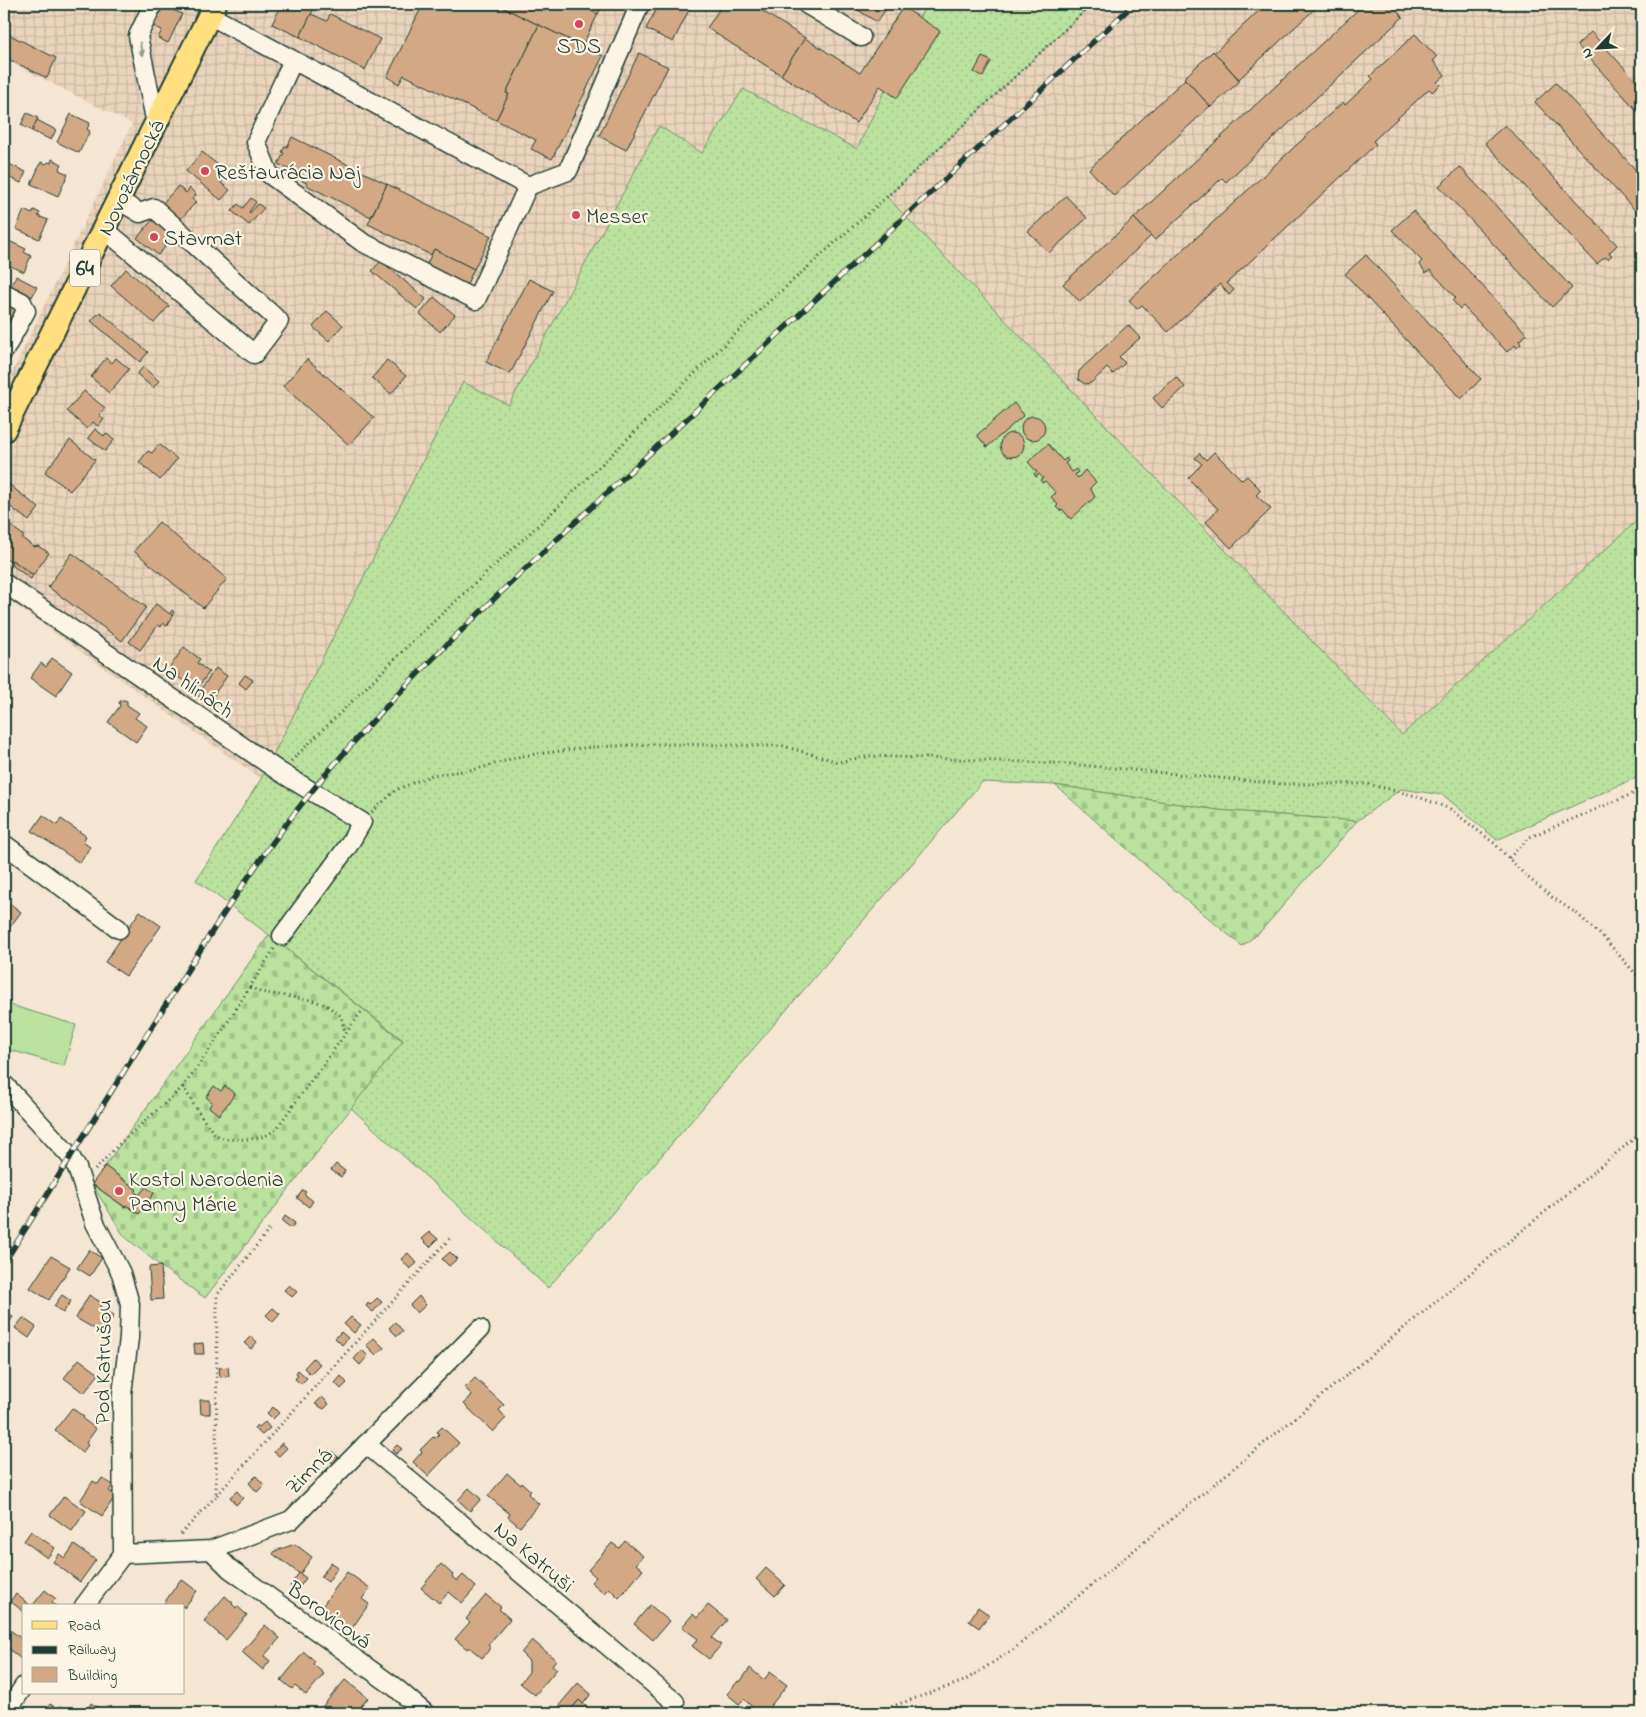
<svg xmlns="http://www.w3.org/2000/svg" width="1646" height="1717" viewBox="0 0 1646 1717" font-family="'Indie Flower',sans-serif">
  <style>
    .industrial { fill: url(#industrial-grid) }
    .grass { fill: url(#grass-dots); stroke: #6c9069 }
    .cemetery { fill: url(#cemetery-stones); stroke: #6c9069 }
    .pitch { fill: #bae29e; stroke: #6c9069 }
    .building { fill: #d2a984; stroke: #1f3d34 }
    .lines { fill: none; stroke-linecap: round; stroke-linejoin: round }
    .minor-casing { stroke: #1f3d34; stroke-width: 21 }
    .major-casing { stroke: #1f3d34; stroke-width: 26 }
    .path { stroke: #1f3d34; stroke-width: 3; stroke-dasharray: 1 4; stroke-linecap: butt }
    .minor { stroke: #fcf5e5; stroke-width: 18 }
    .major { stroke: #ffdf80; stroke-width: 22 }
    .rail-casing { stroke: #1f3d34; stroke-width: 5.5 }
    .rail { stroke: #fcf5e5; stroke-width: 4; stroke-dasharray: 11; stroke-linecap: butt }
    .oneway { fill: #8e998c }
    .poi-dot { fill: #d1495b; stroke: #fcf5e5; stroke-width: 2 }
    .labels { text-anchor: middle; stroke-width: 4.5; stroke-linejoin: round; paint-order: stroke }
    .shield { fill: #fcf5e5; stroke: #617469; stroke-width: 1 }
    .shield-label { font-size: 21px; font-weight: bold; fill: #1f3d34 }
    .poi-label { font-size: 22px; fill: #1f3d34; stroke: #fcf5e5; text-anchor: start }
    .street-label { font-size: 22px; fill: #1f3d34; stroke: #fcf5e5 }
  </style>
  <defs>
    <pattern id="industrial-grid" width="8" height="8" patternUnits="userSpaceOnUse" patternTransform="scale(1.25)"><rect width="8" height="8" fill="#ead4bb"/><path d="M0 4h8M4 0v8" fill="none" stroke="#c8b7a1"/></pattern>
    <pattern id="grass-dots" width="8" height="8" patternUnits="userSpaceOnUse" patternTransform="scale(1.25)"><rect width="8" height="8" fill="#bae29e"/><path d="M2 2h.1M6 6h.1" fill="none" stroke="#9fc389" stroke-width="1.8" stroke-linecap="round"/></pattern>
    <pattern id="cemetery-stones" width="16" height="16" patternUnits="userSpaceOnUse" patternTransform="scale(1.25)"><rect width="16" height="16" fill="#bae29e"/><path d="M2 7V4a2 2 0 0 1 4 0v3zM10 15v-3a2 2 0 0 1 4 0v3z" fill="#9fc389"/></pattern>
  </defs>
  <rect width="100%" height="100%" fill="#f4e6d2"/>
  <filter id="ink" filterUnits="userSpaceOnUse"><feTurbulence type="fractalNoise" baseFrequency=".02" numOctaves="2"/><feDisplacementMap in="SourceGraphic" scale="10" xChannelSelector="R" yChannelSelector="G"/><feConvolveMatrix kernelMatrix="1 2 1 2 8 2 1 2 1" color-interpolation-filters="sRGB"/></filter>
  <g filter="url(#ink)">
    <!-- industrial -->
    <g class="industrial">
      <polygon points="4,4 926,4 857,149 743,89 702,154 659,127 509,405 463,382 261,779 4,597 4,389 132,124 4,59"/>
      <polygon points="1092,4 1642,4 1642,516 1402,735 887,197"/>
    </g>
    <!-- grass -->
    <polygon class="grass" points="926,4 1092,4 887,197 1402,735 1642,516 1642,775 1497,840 1443,795 1401,789 1357,821 1218,810 1055,785 982,782 548,1288 351,1108 403,1040 269,935 196,880 261,779 463,382 509,405 659,126 702,153 743,89 857,149"/>
    <!-- cemetery -->
    <g class="cemetery">
      <polygon points="1055,785 1218,810 1357,821 1260,932 1242,946 1151,870"/>
      <polygon points="269,935 403,1041 205,1298 163,1268 124,1236 92,1184 124,1207 126,1205 139,1214 154,1193 146,1187 139,1195 135,1192 137,1189 105,1166"/>
    </g>
    <!-- pitch -->
    <polygon class="pitch" points="4,1003 76,1025 64,1066 4,1048"/>
    <!-- building -->
    <g class="building">
      <polygon points="159,4 182,14 168,43 158,38 162,30 149,24"/>
      <polygon points="282,4 316,4 300,37 272,24"/>
      <polygon points="423,4 496,4 539,25 506,93 509,94 496,120 404,75 399,84 387,77"/>
      <polygon points="496,4 577,4 598,14 582,46"/>
      <polygon points="577,4 603,4 598,14"/>
      <polygon points="659,4 692,4 673,42 646,29"/>
      <polygon points="723,4 751,4 805,38 781,75 707,28"/>
      <polygon points="848,4 889,4 877,22"/>
      <polygon points="1266,4 1320,4 1239,79 1214,53"/>
      <polygon points="1364,4 1391,4 1403,17 1226,182 1222,178 1155,240 1134,218"/>
      <polygon points="903,7 940,31 897,98 880,86 856,123 781,75 805,38 860,73"/>
      <polygon points="311,14 327,21 330,14 380,39 365,70 300,37"/>
      <polygon points="539,25 603,56 552,159 531,149 536,140 496,120 509,94 506,93"/>
      <polygon points="4,32 56,58 47,78 4,57"/>
      <polygon points="1591,32 1642,87 1642,116 1577,45"/>
      <polygon points="1415,34 1437,57 1433,61 1445,75 1437,82 1440,85 1432,92 1429,89 1373,141 1376,144 1227,283 1234,290 1229,295 1220,284 1168,332 1142,305 1137,309 1129,300 1343,102 1345,105 1373,79 1370,76"/>
      <polygon points="1213,51 1240,81 1211,107 1184,78"/>
      <polygon points="639,53 668,67 626,150 599,136"/>
      <polygon points="982,57 991,61 983,77 974,72"/>
      <polygon points="1185,79 1210,106 1114,196 1089,169"/>
      <polygon points="1556,83 1642,177 1642,218 1535,102"/>
      <polygon points="27,113 38,118 32,131 21,125"/>
      <polygon points="71,114 90,123 87,129 90,131 79,153 57,142"/>
      <polygon points="37,120 56,130 51,140 32,131"/>
      <polygon points="1505,125 1617,245 1609,253 1612,255 1608,259 1605,257 1597,264 1485,143"/>
      <polygon points="292,137 387,184 371,217 306,185 307,183 302,181 304,177 278,164 284,153 282,152 285,146 287,147"/>
      <polygon points="202,152 218,165 214,170 224,179 221,183 230,190 221,200 186,171"/>
      <polygon points="52,159 62,164 59,170 68,174 58,196 31,184 41,162 46,164 48,162 51,163"/>
      <polygon points="5,162 26,172 21,183 4,175"/>
      <polygon points="1460,167 1572,288 1552,307 1439,186"/>
      <polygon points="387,184 491,236 474,269 434,249 431,255 368,224"/>
      <polygon points="178,186 186,193 190,188 196,195 192,199 196,202 180,220 162,204"/>
      <polygon points="1066,196 1087,218 1049,253 1028,231"/>
      <polygon points="251,198 256,202 249,212 250,213 258,204 264,208 249,225 232,211 238,204 243,208"/>
      <polygon points="24,210 32,214 34,210 40,213 38,216 48,220 39,239 16,229"/>
      <polygon points="1413,211 1527,334 1519,341 1521,344 1517,348 1515,345 1507,352 1463,306 1460,309 1453,301 1456,298 1430,270 1426,273 1419,264 1422,261 1392,230"/>
      <polygon points="154,218 172,233 163,244 165,247 158,255 137,238"/>
      <polygon points="1134,218 1151,236 1080,302 1063,284"/>
      <polygon points="7,240 26,249 24,252 31,256 24,272 4,263 4,248"/>
      <polygon points="434,249 474,269 464,290 424,270"/>
      <polygon points="1366,255 1481,379 1461,399 1345,274"/>
      <polygon points="381,261 426,299 417,309 372,271"/>
      <polygon points="126,269 169,306 154,323 111,286"/>
      <polygon points="16,276 37,287 32,297 10,287"/>
      <polygon points="529,279 553,291 510,374 486,362"/>
      <polygon points="434,297 455,315 440,332 420,314"/>
      <polygon points="4,302 22,310 10,334 4,331"/>
      <polygon points="327,311 343,325 329,341 313,327"/>
      <polygon points="100,312 148,352 140,362 91,321"/>
      <polygon points="1128,325 1140,338 1119,357 1125,363 1113,374 1107,368 1091,383 1085,384 1080,381 1078,379 1079,371"/>
      <polygon points="106,358 112,363 116,358 129,369 109,393 91,377"/>
      <polygon points="307,359 374,418 349,445 283,386"/>
      <polygon points="387,360 406,376 391,394 372,378"/>
      <polygon points="143,367 159,381 153,388 137,374"/>
      <polygon points="1176,377 1185,387 1162,408 1153,398"/>
      <polygon points="84,391 105,408 99,415 104,419 98,426 93,422 87,429 67,411"/>
      <polygon points="1014,403 1024,415 987,447 977,435"/>
      <circle cx="1033" cy="428" r="12"/>
      <polygon points="95,429 104,436 106,433 114,440 105,451 88,438"/>
      <circle cx="1012" cy="445" r="12"/>
      <polygon points="70,440 95,460 70,491 45,472"/>
      <polygon points="159,444 177,459 160,480 139,462 148,451 152,453"/>
      <polygon points="1048,444 1063,461 1066,458 1068,461 1065,463 1072,472 1076,469 1078,472 1075,475 1078,478 1085,470 1096,482 1090,488 1095,497 1071,519 1062,509 1060,511 1056,507 1058,505 1051,497 1056,493 1045,481 1042,483 1040,480 1043,478 1039,474 1036,477 1034,474 1037,472 1028,462"/>
      <polygon points="1214,452 1242,480 1247,476 1261,490 1256,495 1271,509 1231,548 1206,522 1218,509 1188,478 1202,464 1195,458 1199,453 1206,460"/>
      <polygon points="7,483 39,508 29,521 4,502 4,487"/>
      <polygon points="4,521 23,535 23,539 34,547 38,546 49,553 33,575 12,560 11,561 4,559"/>
      <polygon points="159,522 227,579 203,608 134,551"/>
      <polygon points="72,553 146,607 122,641 48,587"/>
      <polygon points="12,560 33,575 31,579 13,566 11,561"/>
      <polygon points="156,604 170,614 172,610 174,612 172,615 173,616 167,626 163,623 161,627 158,625 140,650 129,642"/>
      <polygon points="184,647 200,659 197,663 209,672 196,690 178,677 180,674 170,667"/>
      <polygon points="52,658 72,672 56,696 30,678 41,663 46,667"/>
      <polygon points="216,668 227,676 208,703 197,695"/>
      <polygon points="245,675 253,680 246,689 239,683"/>
      <polygon points="121,700 124,700 127,701 127,705 139,713 135,718 147,726 136,742 108,722 120,706 119,703"/>
      <polygon points="43,815 57,825 61,819 86,836 83,842 90,847 80,863 32,831"/>
      <polygon points="4,899 21,912 7,931 4,928"/>
      <polygon points="140,911 161,926 126,976 105,962"/>
      <polygon points="214,1086 221,1091 225,1086 235,1094 219,1115 209,1107 212,1102 206,1097"/>
      <polygon points="336,1164 345,1171 341,1177 331,1170"/>
      <polygon points="105,1166 137,1190 135,1192 139,1195 146,1187 154,1193 139,1214 126,1205 125,1207 92,1184"/>
      <polygon points="303,1190 306,1192 304,1194 313,1201 309,1207 297,1198"/>
      <polygon points="285,1216 295,1223 291,1228 282,1221"/>
      <polygon points="430,1232 438,1239 430,1247 422,1239"/>
      <polygon points="89,1250 102,1258 90,1276 77,1268"/>
      <polygon points="450,1252 457,1259 449,1266 442,1259"/>
      <polygon points="408,1253 417,1263 410,1269 401,1259"/>
      <polygon points="51,1256 70,1267 49,1300 30,1288"/>
      <polygon points="161,1266 163,1299 151,1300 149,1267"/>
      <polygon points="289,1285 297,1292 292,1297 284,1290"/>
      <polygon points="62,1295 71,1301 63,1313 54,1306"/>
      <polygon points="89,1295 102,1303 100,1307 114,1315 103,1334 76,1318"/>
      <polygon points="419,1296 426,1305 417,1313 410,1305"/>
      <polygon points="377,1298 382,1302 373,1312 366,1306 368,1303 370,1305"/>
      <polygon points="273,1308 280,1314 273,1322 266,1315"/>
      <polygon points="4,1312 13,1317 6,1327 4,1325"/>
      <polygon points="351,1317 361,1325 354,1333 344,1324"/>
      <polygon points="23,1318 36,1327 29,1338 15,1328"/>
      <polygon points="395,1322 403,1331 397,1336 389,1328"/>
      <polygon points="341,1332 348,1338 342,1345 335,1338"/>
      <polygon points="251,1336 257,1342 251,1349 244,1343"/>
      <polygon points="374,1338 384,1348 376,1355 366,1345"/>
      <polygon points="203,1343 204,1354 195,1354 194,1344"/>
      <polygon points="362,1350 368,1356 360,1365 354,1359"/>
      <polygon points="313,1358 320,1364 310,1374 304,1368"/>
      <polygon points="79,1359 99,1374 84,1393 64,1378"/>
      <polygon points="228,1367 229,1376 220,1377 219,1368"/>
      <polygon points="298,1370 307,1378 301,1384 295,1379 298,1375 296,1373"/>
      <polygon points="341,1376 347,1383 341,1389 335,1383"/>
      <polygon points="475,1378 504,1405 499,1410 506,1418 493,1432 464,1404 472,1395 465,1388"/>
      <polygon points="322,1397 329,1404 324,1409 315,1404"/>
      <polygon points="200,1400 210,1400 210,1414 201,1414"/>
      <polygon points="273,1407 279,1413 273,1419 267,1413"/>
      <polygon points="72,1408 84,1417 83,1419 96,1429 86,1443 88,1445 82,1453 55,1430"/>
      <polygon points="265,1422 270,1428 262,1435 254,1428 257,1425 259,1427"/>
      <polygon points="442,1427 459,1443 428,1476 413,1462 422,1452 420,1450 433,1437 435,1438 439,1434 437,1432"/>
      <polygon points="282,1443 287,1448 279,1456 274,1452"/>
      <polygon points="397,1445 402,1449 396,1454 392,1450"/>
      <polygon points="332,1451 338,1457 333,1463 326,1458"/>
      <polygon points="507,1473 521,1485 522,1483 531,1491 528,1494 539,1504 520,1527 508,1517 510,1514 488,1496"/>
      <polygon points="256,1476 264,1485 257,1492 249,1483"/>
      <polygon points="102,1478 113,1485 109,1491 116,1495 102,1516 80,1501 93,1481 98,1484"/>
      <polygon points="469,1488 481,1499 470,1511 458,1500"/>
      <polygon points="237,1491 243,1498 236,1505 230,1497"/>
      <polygon points="64,1496 86,1511 72,1531 50,1515"/>
      <polygon points="31,1531 55,1548 47,1558 24,1541"/>
      <polygon points="625,1541 643,1556 636,1564 643,1570 619,1598 609,1588 604,1593 591,1582 596,1577 588,1570 612,1543 619,1548"/>
      <polygon points="295,1544 312,1557 300,1574 273,1554 275,1551"/>
      <polygon points="74,1545 96,1560 80,1582 53,1562 59,1554 65,1558"/>
      <polygon points="331,1562 338,1567 328,1582 321,1577"/>
      <polygon points="441,1564 453,1575 452,1577 457,1581 463,1575 476,1587 462,1603 449,1592 439,1603 421,1588"/>
      <polygon points="766,1568 785,1585 775,1596 756,1579"/>
      <polygon points="347,1572 370,1588 362,1599 369,1604 350,1631 342,1625 344,1623 321,1608"/>
      <polygon points="299,1573 306,1578 297,1591 290,1586"/>
      <polygon points="181,1579 197,1591 184,1608 184,1606 162,1606"/>
      <polygon points="45,1590 56,1599 52,1603 56,1606 32,1606"/>
      <polygon points="16,1594 31,1606 24,1606 24,1612 10,1601"/>
      <polygon points="486,1595 501,1607 499,1609 510,1619 488,1645 491,1648 482,1658 469,1647 467,1649 455,1639 470,1622 466,1619"/>
      <polygon points="225,1596 233,1603 232,1604 236,1608 237,1606 247,1615 226,1640 204,1621"/>
      <polygon points="650,1605 669,1621 653,1640 634,1624"/>
      <polygon points="708,1605 727,1620 712,1638 721,1645 709,1659 692,1646 698,1639 682,1627 693,1614 697,1618"/>
      <polygon points="978,1607 989,1615 979,1628 969,1621"/>
      <polygon points="265,1625 280,1638 264,1656 270,1661 263,1670 242,1652"/>
      <polygon points="9,1629 23,1640 20,1643 24,1646 24,1658 22,1660 4,1645 4,1636"/>
      <polygon points="532,1640 556,1660 552,1665 557,1669 535,1695 520,1683 529,1672 529,1661 521,1653"/>
      <polygon points="304,1652 315,1661 313,1664 324,1674 306,1695 295,1686 292,1689 281,1680"/>
      <polygon points="750,1668 764,1680 770,1672 787,1685 765,1713 758,1713 744,1699 739,1704 727,1694 738,1681 740,1682"/>
      <polygon points="345,1680 368,1698 355,1713 329,1713 322,1707"/>
      <polygon points="578,1683 591,1694 583,1704 579,1700 568,1713 559,1713 557,1712 561,1703"/>
      <polygon points="579,1700 590,1710 589,1711 591,1713 568,1713"/>
      <polygon points="91,1703 106,1713 85,1713"/>
      <polygon points="50,1704 58,1709 60,1706 69,1711 68,1713 44,1713"/>
    </g>
    <g class="lines">
      <defs>
        <g id="minor">
          <polyline points="153,4 138,36 156,124"/>
          <polyline points="806,4 861,37"/>
          <polyline points="209,15 528,186 476,300 362,242 269,174 256,142 293,60"/>
          <polyline points="528,186 568,171 640,4"/>
          <polyline points="104,229 254,354 279,321 154,208 140,213 118,200"/>
          <polyline points="4,293 22,302 26,311 4,351"/>
          <polyline points="4,583 280,772 362,822 348,846 282,936"/>
          <polyline points="4,844 119,929"/>
          <polyline points="4,1084 70,1156 77,1168 95,1223 121,1273 130,1304 129,1338 122,1394 123,1554 84,1606"/>
          <polyline points="366,1444 675,1702"/>
          <polyline points="211,1550 230,1569 396,1688 425,1713"/>
          <polyline points="123,1554 211,1550 291,1520 480,1329"/>
          <polyline points="6,1713 24,1686"/>
        </g>
        <polyline id="major" points="4,430 215,4"/>
      </defs>
      <!-- minor casing -->
      <use href="#minor" class="minor-casing"/>
      <!-- major casing -->
      <use href="#major" class="major-casing"/>
      <!-- path -->
      <g class="path">
        <polyline points="291,761 416,638 560,505 763,307 902,183 1092,4"/>
        <polyline points="372,812 396,790 432,775 477,769 522,756 591,747 658,744 783,746 838,762 870,756 979,760 1070,764 1282,784 1368,784 1416,796 1450,809 1494,843 1526,876 1553,898 1576,913 1603,937 1642,981"/>
        <polyline points="1509,858 1530,837 1642,790"/>
        <path d="M274,949L217,1039L183,1087C192,1100 207,1130 220,1137C227,1140 237,1140 244,1139C257,1139 266,1137 276,1129L362,1011"/>
        <polyline points="250,987 260,992 311,1000 326,1005 341,1016 345,1032"/>
        <polyline points="95,1170 118,1145 183,1087"/>
        <polyline points="217,1495 451,1237"/>
        <polyline points="181,1534 216,1496 217,1295 269,1230"/>
        <polyline points="878,1713 882,1710 964,1681 1014,1649 1642,1132"/>
      </g>
      <!-- minor -->
      <use href="#minor" class="minor"/>
      <!-- major -->
      <use href="#major" class="major"/>
      <defs>
        <path id="rail" d="M4,1263C57,1178 110,1093 163,1009C210,934 257,859 312,791C381,706 460,631 539,556L1134,4"/>
      </defs>
      <!-- rail casing -->
      <use href="#rail" class="rail-casing"/>
      <!-- rail -->
      <use href="#rail" class="rail"/>
    </g>
    <!-- one-way arrows -->
    <defs><path id="oneway-solid" d="M-6-.8H1V-3.2L6.5 0L1 3.2V.8H-6Z" transform="scale(1.25)"/></defs>
    <use class="oneway" href="#oneway-solid" transform="translate(141 49) rotate(79)"/>
  </g>
  <!-- markers -->
  <g class="poi-dot">
    <circle cx="579" cy="24" r="5"/>
    <circle cx="205" cy="171" r="5"/>
    <circle cx="576" cy="215" r="5"/>
    <circle cx="154" cy="237" r="5"/>
    <circle cx="119" cy="1191" r="5"/>
  </g>
  <g class="labels">
    <!-- shield labels -->
    <rect class="shield" x="70" y="249.5" width="30" height="37" rx="4"/>
    <g class="shield-label">
      <text x="85" y="275">64</text>
    </g>
    <!-- poi labels -->
    <g class="poi-label">
      <text x="579" y="53" text-anchor="middle">SDS</text>
      <text x="215" y="179">Reštaurácia Naj</text>
      <text x="586" y="223">Messer</text>
      <text x="164" y="245">Stavmat</text>
      <text x="129" y="1186">Kostol Narodenia<tspan x="129" dy="25">Panny Márie</tspan></text>
    </g>
    <!-- street labels -->
    <g class="street-label">
      <text transform="translate(130 177) rotate(-64)" y="8">Novozámocká</text>
      <text transform="translate(194 686) rotate(35)" y="8">Na hlinách</text>
      <text transform="translate(102 1362) rotate(-89)" y="8">Pod Katrušou</text>
      <text transform="translate(308 1470) rotate(-45)" y="8">Zimná</text>
      <text transform="translate(535 1556) rotate(40)" y="8">Na Katruši</text>
      <text transform="translate(330 1614) rotate(36)" y="8">Borovicová</text>
    </g>
  </g>
  <!-- margin -->
  <rect width="1646" height="1717" fill="none" stroke="#fcf5e5" stroke-width="20"/>
  <rect x="10" y="10" width="1626" height="1697" fill="none" stroke="#1f3d34" stroke-width="2" filter="url(#ink)"/>
  <!-- legend -->
  <rect x="22" y="1604" width="162" height="90" fill="#fcf5e5" stroke="#a4ab9e"/>
  <rect x="32" y="1621" width="25" height="8" fill="#ffdf80" stroke="#a4ab9e"/>
  <text x="68" y="1630" font-size="15" fill="#1f3d34">Road</text>
  <rect x="32" y="1646" width="25" height="8" fill="#1f3d34" stroke="#a4ab9e"/>
  <text x="68" y="1654" font-size="15" fill="#1f3d34">Railway</text>
  <rect x="32" y="1667" width="25" height="15" fill="#d2a984" stroke="#a4ab9e"/>
  <text x="68" y="1680" font-size="15" fill="#1f3d34">Building</text>
  <!-- north arrow -->
  <g transform="translate(1598 48) rotate(245)" stroke="#fcf5e5" stroke-width="4" paint-order="stroke">
  <path d="M0-4L9 19L0 12L-9 19Z" fill="#1f3d34"/>
  <text y="-8" font-size="14" font-weight="bold" text-anchor="middle" fill="#1f3d34">N</text>
  </g>
</svg>
